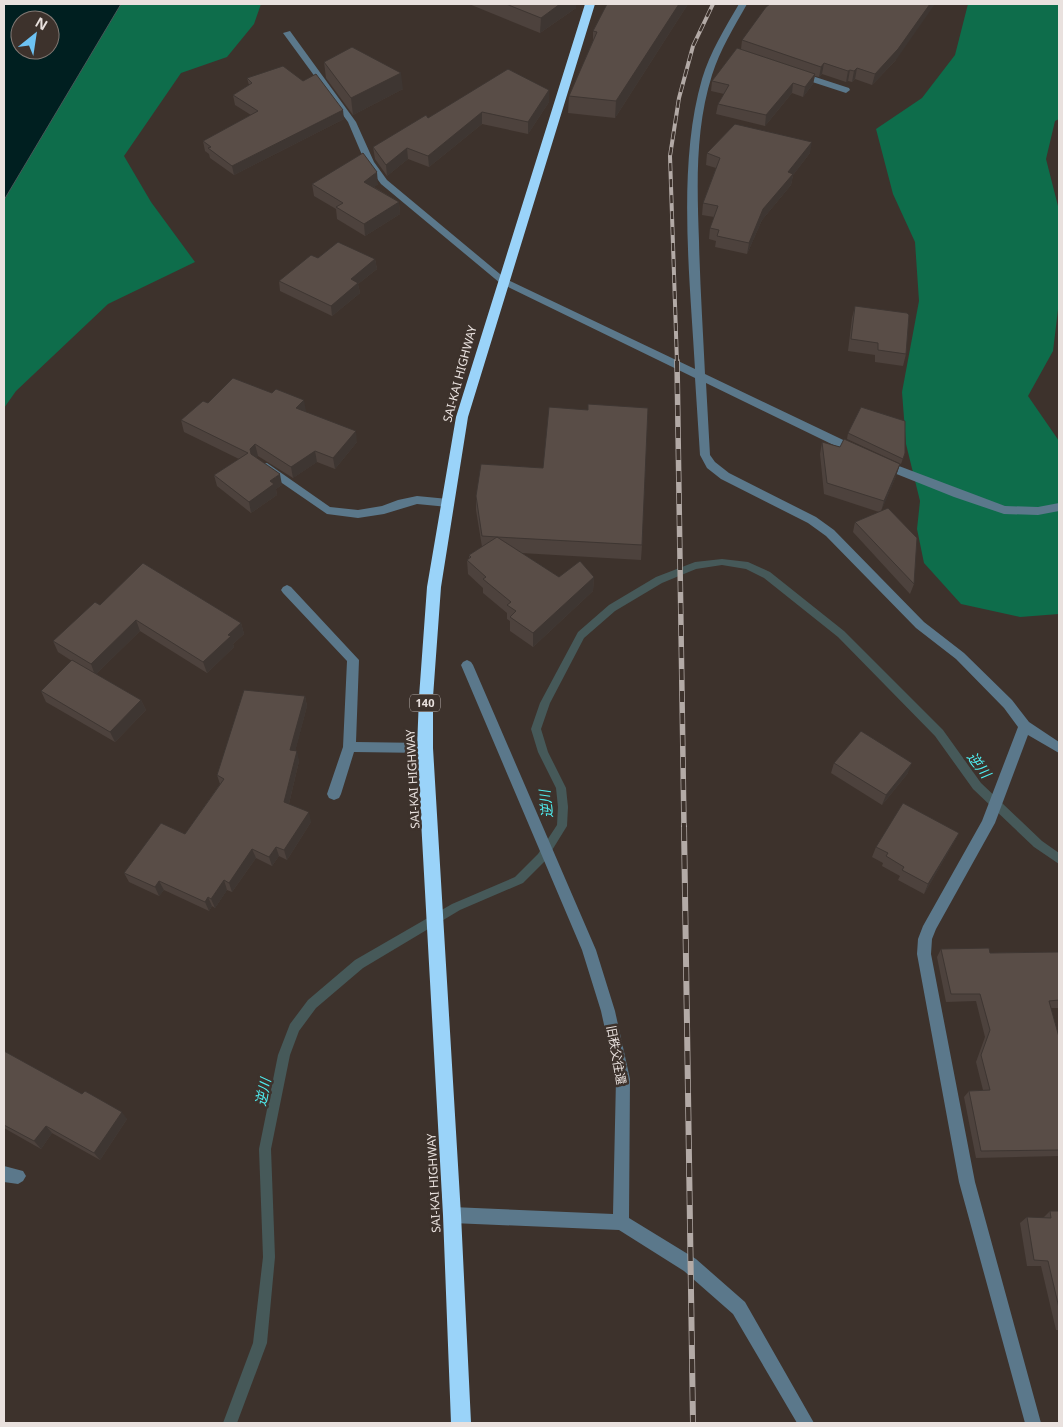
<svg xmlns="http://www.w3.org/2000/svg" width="1063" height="1427" viewBox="0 0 1063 1427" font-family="'Noto Sans','Noto Sans JP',sans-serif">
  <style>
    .forest { fill: #0e6d4b }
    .water { fill: #001f20; stroke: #465959; fill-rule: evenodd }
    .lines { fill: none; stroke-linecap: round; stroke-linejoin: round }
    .stream { fill: #465959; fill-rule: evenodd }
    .minor { fill: #5b788b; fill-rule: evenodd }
    .highway { fill: #9ad3f9; fill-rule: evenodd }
    .rail-far2-casing { stroke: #b3aaa6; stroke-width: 4 }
    .rail-far1-casing { stroke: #b3aaa6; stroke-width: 5.5 }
    .rail-casing { stroke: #b3aaa6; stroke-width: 6 }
    .rail-far2 { stroke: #3d322c; stroke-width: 2.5; stroke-dasharray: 8; stroke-linecap: butt }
    .rail-far1 { stroke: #3d322c; stroke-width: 4; stroke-dasharray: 11; stroke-linecap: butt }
    .rail { stroke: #3d322c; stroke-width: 4.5; stroke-dasharray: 14; stroke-linecap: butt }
    .wall { fill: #4d423d }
    .shaded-wall { fill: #3e3632 }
    .building { fill: #594d47; stroke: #3e3632 }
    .labels { text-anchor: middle; stroke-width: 5; stroke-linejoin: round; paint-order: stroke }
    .shield { fill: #3d322c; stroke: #b5aca9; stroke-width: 1 }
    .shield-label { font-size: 11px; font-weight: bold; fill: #e9e1de }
    .street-label { font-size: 12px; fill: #e9e1de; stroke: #3d322c }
    .water-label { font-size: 14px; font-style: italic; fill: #4fedf0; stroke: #3d322c }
  </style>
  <rect width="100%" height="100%" fill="#3d322c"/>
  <!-- forest -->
  <g class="forest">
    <polygon points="121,4 261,4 254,24 227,57 181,73 124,156 151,202 195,262 108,304 16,391 4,408 4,200"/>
    <polygon points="968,4 1059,4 1059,119 1055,121 1046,159 1059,210 1059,301 1053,351 1028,396 1059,441 1059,614 1020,617 961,604 924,563 917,529 920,501 906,444 902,392 919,301 915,242 893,194 876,129 922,98 955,55"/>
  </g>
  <!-- water -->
  <path class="water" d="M4,4H121L4,200ZM20,20H50V50H20Z"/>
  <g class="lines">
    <!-- stream -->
    <polygon class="stream" points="722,559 748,562 770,572 844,631 943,730 981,783 1042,841 1059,853 1059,864 1034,847 973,789 935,736 838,637 764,578 746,569 722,565 696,569 662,583 615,611 584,638 550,703 541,729 548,752 566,788 568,807 567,826 546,860 523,883 460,910 363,968 316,1008 299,1031 290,1055 271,1149 275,1257 267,1343 237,1423 223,1423 253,1343 263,1257 259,1149 278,1055 290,1024 308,1000 355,960 452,904 515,877 538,854 557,825 558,807 556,788 538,752 531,729 540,703 578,632 609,605 656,577 695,562"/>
    <!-- minor -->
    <g class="minor">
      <path d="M739,4H747C734,27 720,50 712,75C695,129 697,186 699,241C700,286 703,330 705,374L860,448L861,451L860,454H852L706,383L710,455L715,462L729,473L816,517L834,530L924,622L964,653L1012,700L1029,722L1059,742V753L1028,735L995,823L936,929L932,939L931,954L975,1182L1041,1423H1025L959,1182L917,954L918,939L923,926L982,821L1018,727L1004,708L956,659L916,628L826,536L808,523L721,479L707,468L700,455L695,378L500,283L381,184L365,162L348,122L283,33L290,31L356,122L374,162L387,180L506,279L695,369C690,279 677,165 702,79C710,52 725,28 739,4Z"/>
      <polygon points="800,72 849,88 850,90 846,93 797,77 796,75"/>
      <polygon points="883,460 1005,506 1038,507 1059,503 1059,511 1038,515 1004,514 954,497 879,467 878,464"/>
      <polygon points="267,463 330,507 358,510 382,506 398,500 417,496 448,499 454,503 448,507 417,504 384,514 358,518 327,514 263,470 262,467 263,464"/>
      <polygon points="287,585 291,587 359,660 356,742 425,743 429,744 431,748 429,752 425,753 354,752 341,794 339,798 334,800 329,798 327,794 343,747 347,661 283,593 281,590 283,587"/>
      <polygon points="467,660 471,662 473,665 596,950 615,1011 630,1079 629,1218 696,1259 745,1302 814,1423 797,1423 733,1314 684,1271 619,1230 452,1223 446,1221 444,1215 446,1209 452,1207 613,1214 616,1079 601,1011 582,950 461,665 463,662"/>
      <polygon points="4,1166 23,1171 26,1176 23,1181 18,1184 4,1182"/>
    </g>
    <!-- highway -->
    <polygon class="highway" points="585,4 595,4 468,417 441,587 433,697 433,748 461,1215 471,1423 451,1423 443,1215 417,748 419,697 427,587 456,417"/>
    <defs>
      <polyline id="rail-far2" points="677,363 670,156 679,98 693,46 713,4"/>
      <polyline id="rail-far1" points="677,361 684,828"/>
      <polyline id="rail" points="684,827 693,1423"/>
    </defs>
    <!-- rail-far2 casing -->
    <use href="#rail-far2" class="rail-far2-casing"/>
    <!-- rail-far1 casing -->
    <use href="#rail-far1" class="rail-far1-casing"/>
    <!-- rail casing -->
    <use href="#rail" class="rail-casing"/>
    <!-- rail-far2 -->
    <use href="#rail-far2" class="rail-far2"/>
    <!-- rail-far1 -->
    <use href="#rail-far1" class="rail-far1"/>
    <!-- rail -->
    <use href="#rail" class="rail"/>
  </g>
  <!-- wall -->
  <g class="wall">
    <polygon points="469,4 576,4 576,8 540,33"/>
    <polygon points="688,4 615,118 568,113 569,96 593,41 593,31"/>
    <polygon points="742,40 896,60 872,85 855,79 852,82 848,81 846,82 822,74 819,77 815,76 813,84 803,97 792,93 765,126 716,114 718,104 724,94 711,91 712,81 741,49"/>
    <polygon points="324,62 403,89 353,115 326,78"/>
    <polygon points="247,78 344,119 234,175 210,158 209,154 205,151 203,141 251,115 235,105 233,95 249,85"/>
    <polygon points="549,90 549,102 528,134 482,124 429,167 408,159 387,176 375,159 373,147 428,118"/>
    <polygon points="707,153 810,153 793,175 791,185 762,220 747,254 715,247 716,241 709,239 710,228 714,217 702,215 703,203 716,168 706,165"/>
    <polygon points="312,184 378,184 374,187 399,202 400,214 365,236 337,219 336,209 314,196"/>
    <polygon points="318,258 375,259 377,269 358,284 360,293 332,316 280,291 279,281"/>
    <polygon points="855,306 906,354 903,366 875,362 875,355 848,351 852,318"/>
    <polygon points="208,403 306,411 306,412 357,442 335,469 317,462 293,478 258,456 256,457 282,485 276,489 277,495 251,513 217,486 214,475 239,459 184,432 181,420"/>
    <polygon points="848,433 905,453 901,464 847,439"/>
    <polygon points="822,442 900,464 896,476 881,511 914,584 910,594 853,532 855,522 879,512 824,494 820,454"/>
    <polygon points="476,496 642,545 641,560 521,553 559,577 594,577 593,591 533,647 510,631 510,621 507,619 507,613 483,593 483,588 468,574 467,560 469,559 469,555 482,547 476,510"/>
    <polygon points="100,605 241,623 244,634 233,644 234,647 207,673 140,631 96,674 141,700 146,710 115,742 46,702 41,691 72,661 58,652 53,641"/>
    <polygon points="305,696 307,706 295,751 299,761 289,804 311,822 287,860 279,856 272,866 256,858 232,892 227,890 215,908 212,906 209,911 164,890 159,896 129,882 124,873 185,834 220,784 217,775"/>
    <polygon points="834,763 908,773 882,805 831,773"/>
    <polygon points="959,833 954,842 924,894 898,880 900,876 882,866 883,863 872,857 876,847"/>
    <polygon points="941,949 990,953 1059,952 1059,1008 1051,1008 1059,1037 1059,1156 976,1158 964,1097 969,1091 983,1090 976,1062 985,1037 976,1001 946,1002 937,957"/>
    <polygon points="4,1052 127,1119 100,1160 52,1133 41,1149 4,1128"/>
    <polygon points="1050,1211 1059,1211 1059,1330 1056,1330 1041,1266 1027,1266 1020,1223 1027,1217 1043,1218"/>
  </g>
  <!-- shaded-wall -->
  <g class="shaded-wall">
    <polygon points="560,4 576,4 576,8 540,33 541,18"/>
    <polygon points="679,4 688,4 615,118 616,101"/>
    <polygon points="930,4 935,4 896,60 872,85 875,74"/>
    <polygon points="824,63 822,74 819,77 821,67"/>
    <polygon points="857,68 855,79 852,82 854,71"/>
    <polygon points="850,70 848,81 846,82 848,71"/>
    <polygon points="401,73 403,89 353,115 351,98"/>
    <polygon points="815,74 813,84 803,97 805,87"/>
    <polygon points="793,83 792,93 765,126 766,115"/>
    <polygon points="549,90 549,102 528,134 528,122"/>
    <polygon points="343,110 344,119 234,175 232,166"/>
    <polygon points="482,112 482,124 429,167 428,156"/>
    <polygon points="812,142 810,153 793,175 791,185 762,220 747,254 749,243 763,209 788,172"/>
    <polygon points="407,148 408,159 387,176 386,165"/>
    <polygon points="377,172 378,184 366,194 364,182"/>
    <polygon points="399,202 400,214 365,236 364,224"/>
    <polygon points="375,259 377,269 358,284 360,293 332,316 331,306 351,279"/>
    <polygon points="304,400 306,411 299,419 296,408"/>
    <polygon points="356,431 357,442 335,469 333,458"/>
    <polygon points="255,444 258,456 252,460 250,449"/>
    <polygon points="315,451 317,462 293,478 291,467"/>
    <polygon points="900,464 896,476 881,512 884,501"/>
    <polygon points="280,474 282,485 276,489 277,495 251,513 249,502 270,481"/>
    <polygon points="594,577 593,591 533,647 533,633"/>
    <polygon points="136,620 140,631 95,675 91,664"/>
    <polygon points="241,623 244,634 233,644 234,647 207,673 203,662 228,635"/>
    <polygon points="305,696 307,706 293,760 290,750"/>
    <polygon points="141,700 146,710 115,742 110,732"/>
    <polygon points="297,751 299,761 287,812 284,802"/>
    <polygon points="912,763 908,773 882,805 886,795"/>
    <polygon points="309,812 311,822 287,860 284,850"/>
    <polygon points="959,833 954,842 924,894 928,884"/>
    <polygon points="276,847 279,856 272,866 269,857"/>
    <polygon points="252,849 256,858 232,892 229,883"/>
    <polygon points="224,880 227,890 215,908 211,899"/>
    <polygon points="159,881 164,890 159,896 155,887"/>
    <polygon points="208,897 212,906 209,911 205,902"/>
    <polygon points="122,1112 127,1119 100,1160 94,1153"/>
    <polygon points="46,1126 52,1133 41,1149 34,1141"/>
  </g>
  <!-- building -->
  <g class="building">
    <polygon points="506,4 560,4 541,18"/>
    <polygon points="607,4 679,4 616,101 569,96 597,32 593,31"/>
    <polygon points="770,4 930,4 898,49 875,74 857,68 854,71 850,70 848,71 824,63 821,67 742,40 766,7"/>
    <polygon points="352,47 401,73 351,98 324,62"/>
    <polygon points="737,48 815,74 805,87 793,83 766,115 718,104 729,85 712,81"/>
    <polygon points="283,66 303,81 316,74 343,110 232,166 208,148 211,147 203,141 258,111 233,95 252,83 247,78"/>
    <polygon points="508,69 549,90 528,122 482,112 428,156 407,148 386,165 373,147 426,115 428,118"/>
    <polygon points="735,124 812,142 788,172 793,174 763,209 749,243 717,236 719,230 710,228 718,206 703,203 720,158 707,153"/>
    <polygon points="363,153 377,172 364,182 399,202 364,224 336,207 343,203 312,184"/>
    <polygon points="338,242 375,259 351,279 358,283 331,306 279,281 311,255 318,258"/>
    <polygon points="855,306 907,313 909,315 906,354 878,350 878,343 851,339"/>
    <polygon points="233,378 272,393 276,389 304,400 296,408 356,431 333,458 315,451 291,467 255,444 250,449 251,454 280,474 270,481 274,484 249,502 214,475 248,453 181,420 203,401 208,403"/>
    <polygon points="588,404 648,408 642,545 497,537 559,577 580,561 594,577 533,633 510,617 516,611 507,605 511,602 483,579 486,577 467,560 471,557 469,555 497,537 482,536 476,496 481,464 543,468 549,407 588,410"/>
    <polygon points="861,407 905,421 905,453 903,459 848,433"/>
    <polygon points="844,439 900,464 884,501 827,483 822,442 840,447"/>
    <polygon points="888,508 917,538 914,584 855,522"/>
    <polygon points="143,563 241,623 228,635 231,636 203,662 136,620 91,664 53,641 95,602 100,605"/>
    <polygon points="72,660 141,700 110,732 41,691"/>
    <polygon points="244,690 305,696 290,750 297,751 284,802 309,812 284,850 276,847 269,857 252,849 229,883 224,880 211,899 208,897 205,902 159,881 155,887 124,873 161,823 185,834 224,779 217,775"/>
    <polygon points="861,731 912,763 886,795 834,763"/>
    <polygon points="903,803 959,833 928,884 902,870 904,867 886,856 888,853 876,847"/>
    <polygon points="989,948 990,953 1059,952 1059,1000 1049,1001 1059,1037 1059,1150 981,1151 969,1091 990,1090 981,1055 990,1030 980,994 951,994 941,949"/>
    <polygon points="4,1051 82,1094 85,1091 122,1112 94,1153 46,1126 34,1141 4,1125"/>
    <polygon points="1050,1211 1059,1211 1059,1308 1048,1261 1034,1260 1027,1217 1051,1218"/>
  </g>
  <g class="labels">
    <!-- shield labels -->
    <rect class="shield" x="410" y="694.5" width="30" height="17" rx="4"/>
    <g class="shield-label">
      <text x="425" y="707">140</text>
    </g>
    <!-- street labels -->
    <g class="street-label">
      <text transform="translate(460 374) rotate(-75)" y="4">SAI-KAI HIGHWAY</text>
      <text transform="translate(413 779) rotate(-93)" y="4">SAI-KAI HIGHWAY</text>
      <text transform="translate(616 1055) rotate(80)" y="4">旧秩父往還</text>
      <text transform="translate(434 1183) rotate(-93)" y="4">SAI-KAI HIGHWAY</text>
    </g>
    <!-- water labels -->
    <g class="water-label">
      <text transform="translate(979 765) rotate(53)" y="5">逆川</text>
      <text transform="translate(546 804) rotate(-96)" y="5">逆川</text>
      <text transform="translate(263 1092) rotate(-79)" y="5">逆川</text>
    </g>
  </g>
  <!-- border -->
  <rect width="1063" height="1427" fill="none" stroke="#e9e1de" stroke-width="10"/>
  <!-- north arrow -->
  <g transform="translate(35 35) rotate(30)"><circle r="24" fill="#3d322c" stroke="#827873"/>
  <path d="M0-4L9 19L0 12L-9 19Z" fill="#6dc2f3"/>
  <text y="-8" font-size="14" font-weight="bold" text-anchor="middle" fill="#e9e1de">N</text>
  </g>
</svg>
